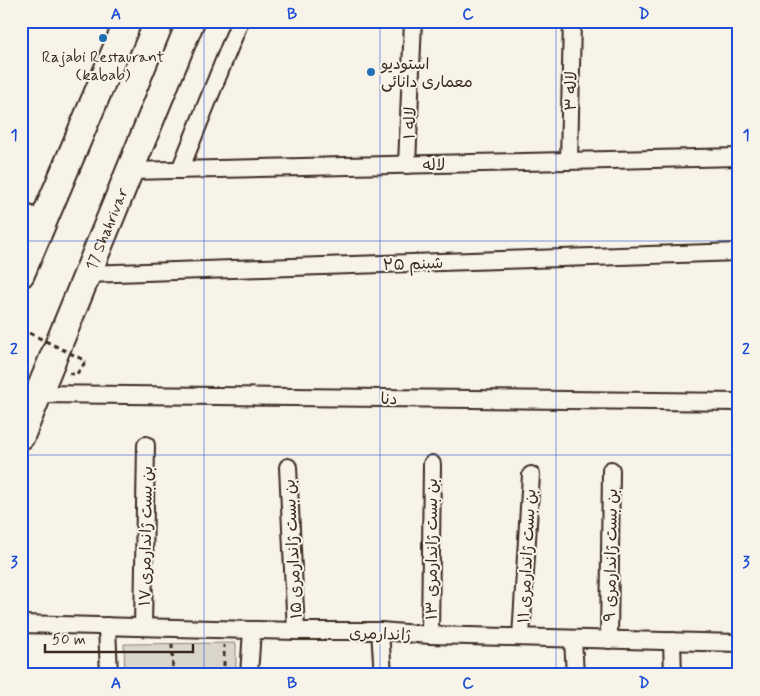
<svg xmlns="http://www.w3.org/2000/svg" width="760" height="696" viewBox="0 0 760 696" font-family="Mynerve,'Playpen Sans Arabic',sans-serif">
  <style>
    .green { fill: #dbd6cb; stroke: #8b8074 }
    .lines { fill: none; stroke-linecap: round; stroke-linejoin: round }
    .minor-casing { stroke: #3b2a1e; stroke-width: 20 }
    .primary-casing { stroke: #3b2a1e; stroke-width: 30 }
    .path { stroke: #3b2a1e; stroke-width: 3; stroke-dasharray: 5 4; stroke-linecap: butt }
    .minor { stroke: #f7f3e8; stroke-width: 16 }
    .primary { stroke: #f7f3e8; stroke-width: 26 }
    .path-bridge { stroke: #3b2a1e; stroke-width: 3; stroke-dasharray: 5 4; stroke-linecap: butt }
    .grid { fill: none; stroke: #1d4ed8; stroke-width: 1; stroke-opacity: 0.55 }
    .poi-dot { fill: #1f6fb2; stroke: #f7f3e8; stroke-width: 2 }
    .labels { text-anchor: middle; stroke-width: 4; stroke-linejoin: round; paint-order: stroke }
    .poi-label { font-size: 16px; fill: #3b2a1e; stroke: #f7f3e8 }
    .street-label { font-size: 16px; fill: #3b2a1e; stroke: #f7f3e8 }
    .neatline { fill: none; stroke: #1d4ed8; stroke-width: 2 }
    .grid-label { font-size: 16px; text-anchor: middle; font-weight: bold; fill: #1d4ed8 }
  </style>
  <rect width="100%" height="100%" fill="#f7f3e8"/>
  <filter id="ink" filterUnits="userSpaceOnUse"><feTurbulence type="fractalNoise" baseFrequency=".02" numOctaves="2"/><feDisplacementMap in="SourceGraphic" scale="10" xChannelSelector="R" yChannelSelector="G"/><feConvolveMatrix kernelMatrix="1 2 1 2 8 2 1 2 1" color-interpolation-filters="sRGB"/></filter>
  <g filter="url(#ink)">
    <!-- green -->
    <polygon class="green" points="236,643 236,675 125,675 124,644"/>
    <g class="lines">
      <defs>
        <g id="minor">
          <polyline points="569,161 572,21"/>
          <polyline points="407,165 413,21"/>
          <polyline points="180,170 240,21"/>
          <polyline points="130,171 739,157"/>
          <polyline points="21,210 44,222"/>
          <polyline points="87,274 739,252"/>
          <polyline points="39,394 739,402"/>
          <polyline points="288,467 296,631"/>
          <polyline points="21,624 296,631 380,631 430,635 739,643"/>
          <polyline points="107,626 109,675"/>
          <polyline points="143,627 146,445"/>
          <polyline points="380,631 383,675"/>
          <polyline points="430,635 432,464"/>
          <polyline points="521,637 531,475"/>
          <polyline points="573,639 575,675"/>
          <polyline points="609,640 611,470"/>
          <polyline points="672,641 673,675"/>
          <polyline points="249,675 252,630"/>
        </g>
        <g id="primary">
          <polyline points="21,274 128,21"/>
          <path id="s1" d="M21,436L191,21"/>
        </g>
      </defs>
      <!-- minor casing -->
      <use href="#minor" class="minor-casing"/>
      <!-- primary casing -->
      <use href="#primary" class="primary-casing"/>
      <!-- path -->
      <g class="path">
        <polyline points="69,373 76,375 86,361"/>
        <polyline points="172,644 173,675"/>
        <polyline points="224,675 224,645"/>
      </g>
      <!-- minor -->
      <use href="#minor" class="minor"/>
      <!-- primary -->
      <use href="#primary" class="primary"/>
      <!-- path-bridge -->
      <polyline class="path-bridge" points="21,329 86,361"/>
    </g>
  </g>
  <!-- grid -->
  <path class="grid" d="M204,21V675M380,21V675M556,21V675M21,241H739M21,455H739"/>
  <!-- markers -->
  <g class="poi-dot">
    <circle cx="103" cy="38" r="5"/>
    <circle cx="371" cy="72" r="5"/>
  </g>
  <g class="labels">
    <!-- poi labels -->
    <g class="poi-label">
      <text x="103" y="62">Rajabi Restaurant<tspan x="103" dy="18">(kabab)</tspan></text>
      <text x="381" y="69" text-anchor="start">استودیو<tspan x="381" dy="18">معماری دانائی</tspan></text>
    </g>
    <!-- street labels -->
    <g class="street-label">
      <text transform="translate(570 91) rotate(-89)" y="6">لاله ۳</text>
      <text transform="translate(409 123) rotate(-88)" y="6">لاله ۱</text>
      <text transform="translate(434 164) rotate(-1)" y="6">لاله</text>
      <text dy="6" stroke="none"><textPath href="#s1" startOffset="224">17 Shahrivar</textPath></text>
      <text transform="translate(413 263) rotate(-2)" y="6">شبنم ۲۵</text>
      <text transform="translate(389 398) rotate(1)" y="6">دنا</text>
      <text transform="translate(145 536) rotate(-89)" y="6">بن بست ژاندارمری ۱۷</text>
      <text transform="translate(292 549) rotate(-93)" y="6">بن بست ژاندارمری ۱۵</text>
      <text transform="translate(431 549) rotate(-90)" y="6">بن بست ژاندارمری ۱۳</text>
      <text transform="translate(610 555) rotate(-89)" y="6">بن بست ژاندارمری ۹</text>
      <text transform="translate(526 556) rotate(-87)" y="6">بن بست ژاندارمری ۱۱</text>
      <text transform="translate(380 633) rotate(2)" y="6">ژاندارمری</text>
    </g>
  </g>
  <!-- margin -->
  <rect width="760" height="696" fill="none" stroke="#f7f3e8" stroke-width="55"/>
  <!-- scale -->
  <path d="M45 644v8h148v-8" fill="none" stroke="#3b2a1e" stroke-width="2.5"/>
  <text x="52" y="644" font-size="15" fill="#3b2a1e" stroke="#f7f3e8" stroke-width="4" paint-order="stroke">50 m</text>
  <rect x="28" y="28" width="704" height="640" class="neatline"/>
  <g class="grid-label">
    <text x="116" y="19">A</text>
    <text x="292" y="19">B</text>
    <text x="468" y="19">C</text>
    <text x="644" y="19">D</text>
    <text x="14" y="140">1</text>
    <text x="746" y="140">1</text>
    <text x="14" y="354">2</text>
    <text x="746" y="354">2</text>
    <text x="14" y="567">3</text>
    <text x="746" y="567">3</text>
    <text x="116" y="688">A</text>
    <text x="292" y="688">B</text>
    <text x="468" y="688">C</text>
    <text x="644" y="688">D</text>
  </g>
</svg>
